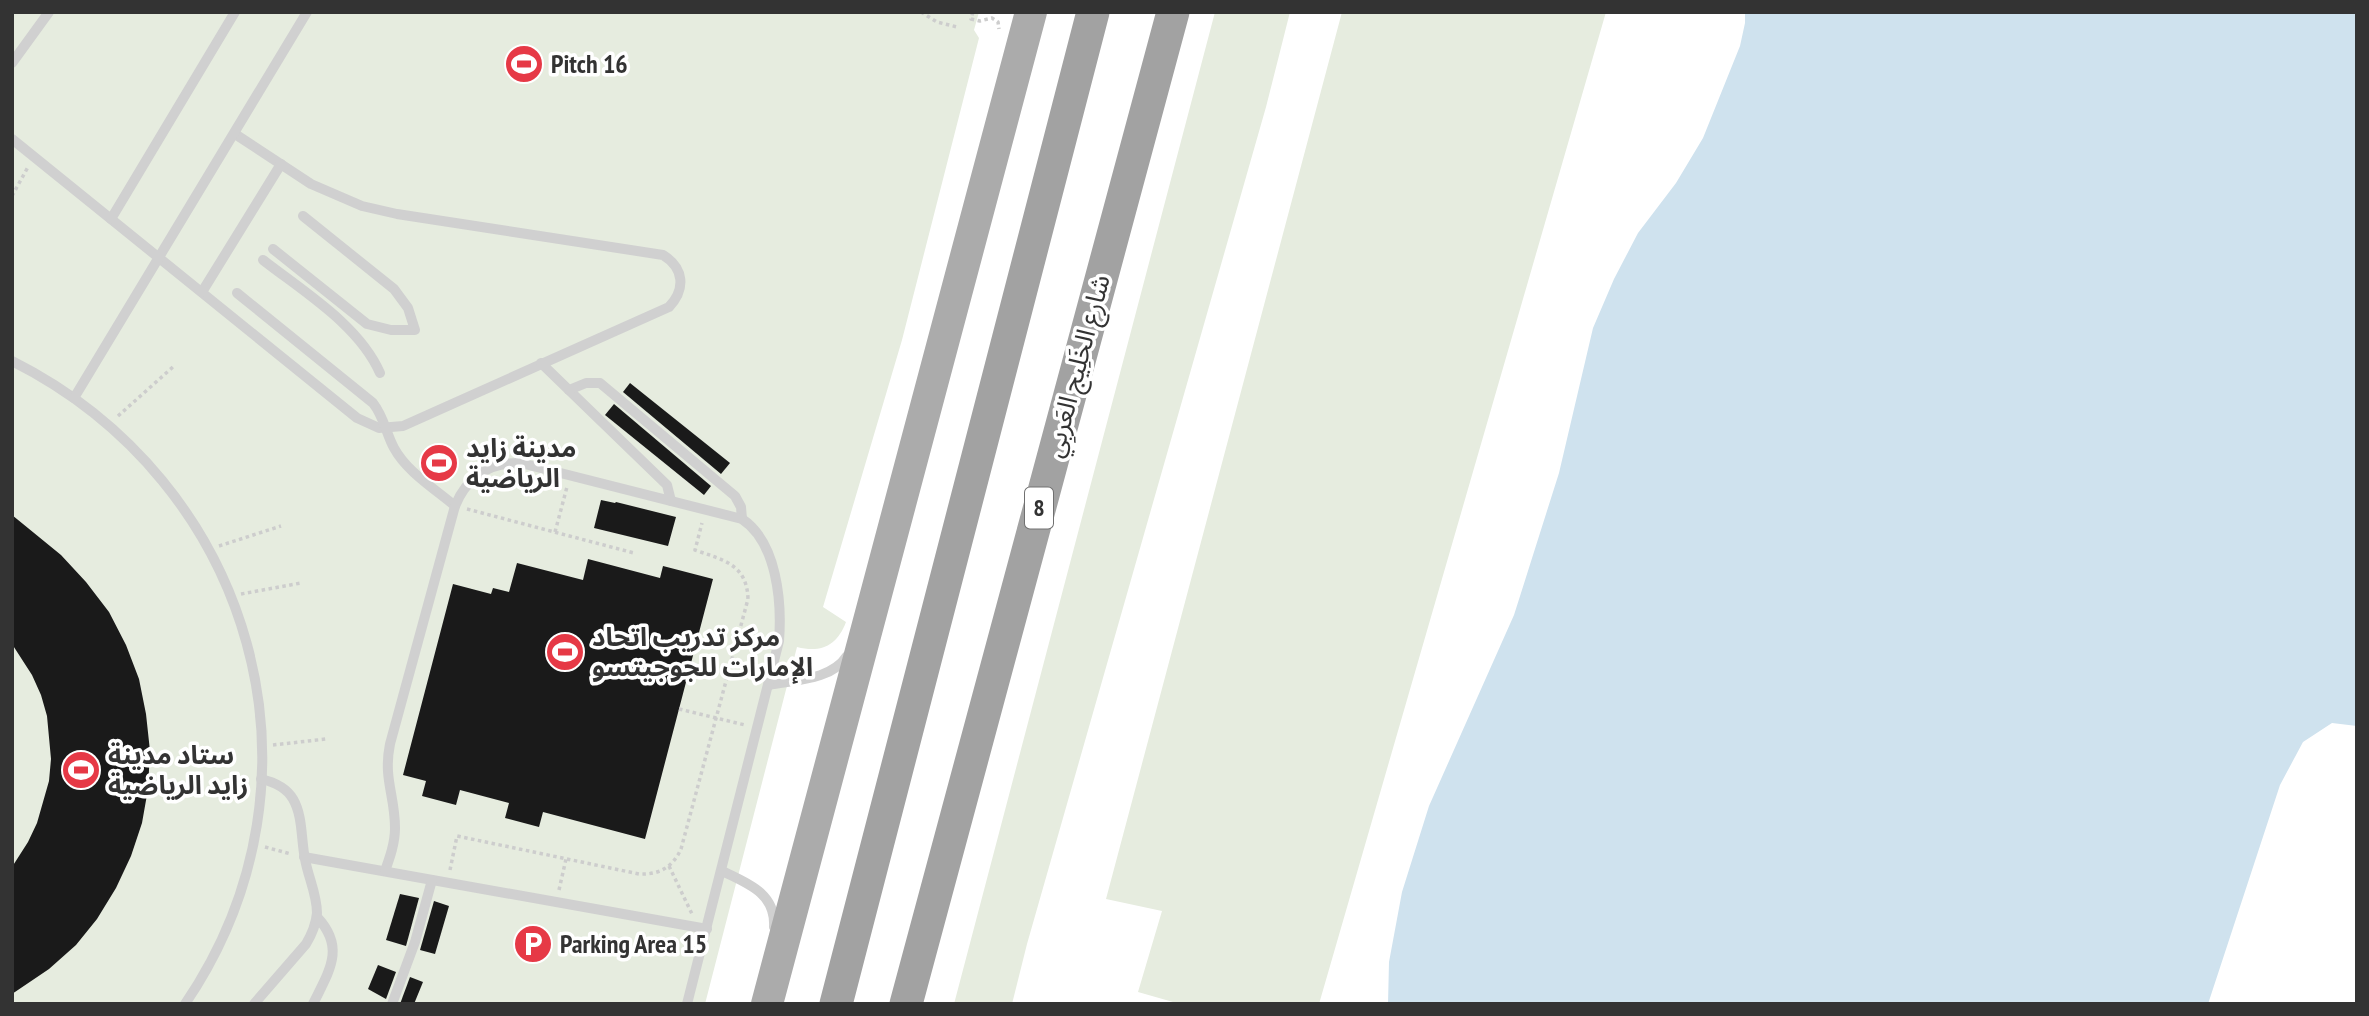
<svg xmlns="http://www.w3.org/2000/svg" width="2369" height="1016" viewBox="0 0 2369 1016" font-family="'PT Sans Narrow','Noto Sans Arabic',sans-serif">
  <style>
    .green { fill: #e6ecdf }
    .water { fill: #cfe2ee }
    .building { fill: #1a1a1a }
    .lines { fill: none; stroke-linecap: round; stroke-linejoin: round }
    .path { stroke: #cdcdcd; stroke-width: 3.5; stroke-dasharray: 3.5 3.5; stroke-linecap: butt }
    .service { stroke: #d0d0d0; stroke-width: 10 }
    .primary { stroke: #ababab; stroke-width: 32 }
    .trunk { stroke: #a2a2a2; stroke-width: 33 }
    .labels { text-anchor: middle; stroke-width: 7; stroke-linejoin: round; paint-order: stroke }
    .shield { fill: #fff; stroke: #707070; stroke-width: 2 }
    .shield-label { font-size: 24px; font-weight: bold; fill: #333 }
    .poi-label { font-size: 26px; font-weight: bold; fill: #333; stroke: #fff; text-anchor: start }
    .street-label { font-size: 26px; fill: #333; stroke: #fff }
  </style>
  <rect width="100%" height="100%" fill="#fff"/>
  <!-- green -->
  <g class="green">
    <path d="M12,12H979L974,30L979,38L902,340L823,607L846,622C837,646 821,653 797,647L705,1004H12Z"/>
    <polygon points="1215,12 1290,12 1266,107 1027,944 1012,1004 954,1004"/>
    <polygon points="1342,12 1606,12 1319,1004 1180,1004 1138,992 1162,911 1106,899"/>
  </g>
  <!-- water -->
  <polygon class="water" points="1745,12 2357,12 2357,726 2332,723 2303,742 2280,785 2208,1004 1388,1004 1389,962 1402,892 1429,806 1514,615 1559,473 1593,328 1614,279 1638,233 1676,183 1703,138 1740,46 1745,23"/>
  <!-- building -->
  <g class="building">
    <polygon points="630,383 730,463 721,474 623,392"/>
    <polygon points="614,404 711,486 704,495 605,415"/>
    <polygon points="601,500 615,503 616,502 676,517 668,546 594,528"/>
    <polygon points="12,515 61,555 86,582 109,612 126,645 139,679 146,714 150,751 148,789 142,823 131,856 116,888 97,919 76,945 49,969 12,994 12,867 28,842 37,823 49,781 51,759 47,716 41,695 32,675 12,644"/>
    <polygon points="588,559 660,578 663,566 713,579 645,839 543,812 539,827 505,818 509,803 460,790 456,805 422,796 426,781 403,775 453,584 491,594 493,588 509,592 517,563 583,580"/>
    <polygon points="400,894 419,898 406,946 386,940"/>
    <polygon points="434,901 449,906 435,954 420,950"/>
    <polygon points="378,965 396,972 386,999 368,989"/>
    <polygon points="410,977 423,982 414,1004 400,1004"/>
  </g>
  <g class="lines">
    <!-- path -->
    <g class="path">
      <polyline points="921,12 937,22 957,27"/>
      <polyline points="973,12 971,19 980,21 992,18 998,22 999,29"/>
      <polyline points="12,196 28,167"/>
      <polyline points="118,416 174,366"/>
      <polyline points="467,509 634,553"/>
      <polyline points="555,532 567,487"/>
      <polyline points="219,546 281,526"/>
      <polyline points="241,594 301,583"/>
      <polyline points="679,709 745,725"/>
      <polyline points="273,745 326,739"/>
      <polyline points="265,847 291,854"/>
      <polyline points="669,866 692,914"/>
      <path d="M450,870L457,836L639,874C659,875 673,867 681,849L748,599C747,564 723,560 695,550L702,523"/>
      <polyline points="559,890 566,859"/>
    </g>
    <!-- service -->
    <g class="service">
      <polyline points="12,63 49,12"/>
      <path d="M12,139L357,418L379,428L403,426L669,307C686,289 684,268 663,255L397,214L362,206L311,184L235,134"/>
      <polyline points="111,219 235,12"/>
      <polyline points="273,249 367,324 391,330 415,330 408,308 394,289 303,216"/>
      <path d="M263,260C304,292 359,325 380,373"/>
      <polyline points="202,292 281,164"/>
      <path d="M237,293L373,403C384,417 386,433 394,448C407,472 435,489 455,506"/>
      <path d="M12,361C253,482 339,778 185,1004"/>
      <polyline points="541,363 667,485 671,501"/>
      <polyline points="569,390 586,383 600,383 735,496 741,507 742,519"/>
      <polyline points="74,398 307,12"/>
      <path d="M769,685C794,680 832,680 847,656"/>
      <polyline points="304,857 707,929"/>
      <path d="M385,871C390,857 395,843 395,828C395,795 383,779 390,744L455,506C467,477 490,462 521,463L742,519C777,542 782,602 779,641L687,1004"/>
      <path d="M722,871C747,883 776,893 774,927"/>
      <path d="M254,1004L306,944C312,934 316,924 317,913C317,894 308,877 305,859C301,840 303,816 293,799C286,787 274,782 261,779"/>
      <path d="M313,1004C329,971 346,948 317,917"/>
      <polyline points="392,1004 415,942 432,880"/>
    </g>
    <!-- primary -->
    <polyline class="primary" points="767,1004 1031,12"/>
    <!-- trunk -->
    <g class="trunk">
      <polyline points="836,1004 1093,12"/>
      <polyline points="906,1004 1173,12"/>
    </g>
  </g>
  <!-- icons -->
  <defs>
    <symbol id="stadium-disc" viewBox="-11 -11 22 22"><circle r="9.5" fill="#e63946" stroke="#fff"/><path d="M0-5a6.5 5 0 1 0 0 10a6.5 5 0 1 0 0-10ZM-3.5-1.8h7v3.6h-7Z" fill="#fff"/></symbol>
    <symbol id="parking-disc" viewBox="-11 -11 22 22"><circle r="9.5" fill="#e63946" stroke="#fff"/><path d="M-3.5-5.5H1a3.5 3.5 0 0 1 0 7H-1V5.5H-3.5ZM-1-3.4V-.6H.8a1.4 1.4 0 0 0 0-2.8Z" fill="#fff"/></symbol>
  </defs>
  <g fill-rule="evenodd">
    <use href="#stadium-disc" x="502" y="42" width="44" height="44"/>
    <use href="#stadium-disc" x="417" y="441" width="44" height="44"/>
    <use href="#stadium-disc" x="543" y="630" width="44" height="44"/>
    <use href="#stadium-disc" x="59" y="748" width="44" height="44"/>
    <use href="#parking-disc" x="511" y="922" width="44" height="44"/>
  </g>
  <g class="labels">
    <!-- shield labels -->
    <rect class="shield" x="1025" y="487.5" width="28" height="41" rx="5"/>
    <g class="shield-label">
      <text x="1039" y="516">8</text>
    </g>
    <!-- poi labels -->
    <g class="poi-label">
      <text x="551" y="73">Pitch 16</text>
      <text x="466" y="457">مدينة زايد<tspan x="466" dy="30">الرياضية</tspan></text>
      <text x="592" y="646">مركز تدريب اتحاد<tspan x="592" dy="30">الإمارات للجوجيتسو</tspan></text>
      <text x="108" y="764">ستاد مدينة<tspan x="108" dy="30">زايد الرياضية</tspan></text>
      <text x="560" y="953">Parking Area 15</text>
    </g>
    <!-- street labels -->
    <g class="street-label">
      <text transform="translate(1077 366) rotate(-75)" y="9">شارع الخَلِيج العَربِي</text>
    </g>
  </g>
  <!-- border -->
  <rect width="2369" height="1016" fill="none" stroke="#333333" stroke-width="28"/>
</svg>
